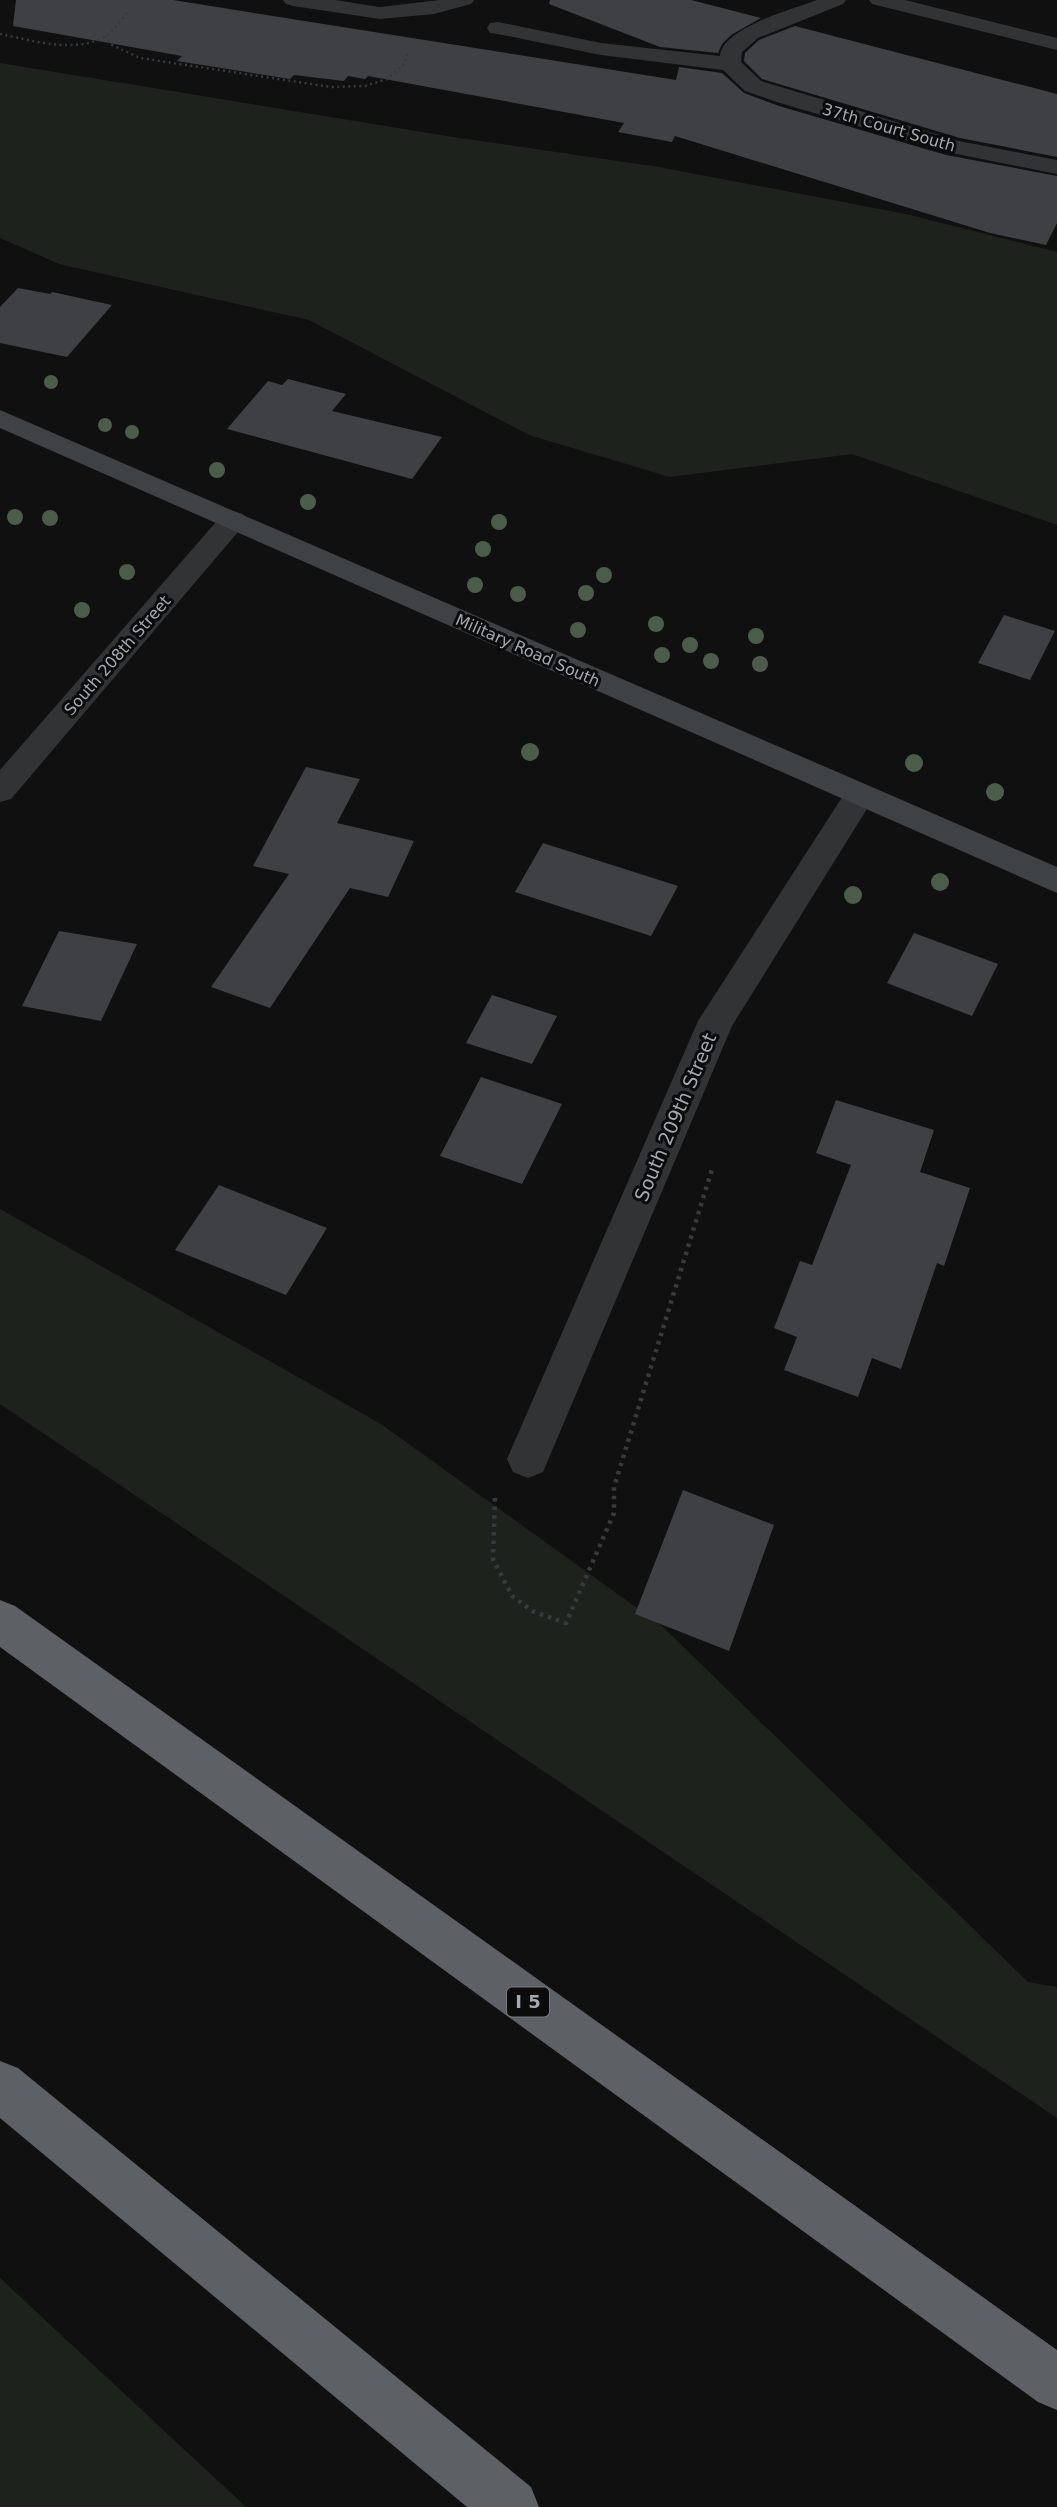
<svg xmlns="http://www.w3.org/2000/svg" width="1057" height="2507" viewBox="0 0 1057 2507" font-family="'DejaVu Sans',sans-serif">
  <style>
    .green { fill: #1d231c }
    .building { fill: #3f4044 }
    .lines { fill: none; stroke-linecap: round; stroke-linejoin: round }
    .path-far1 { stroke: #373a3c; stroke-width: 2.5; stroke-dasharray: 2 3.5; stroke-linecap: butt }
    .path { stroke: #373a3c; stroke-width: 4.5; stroke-dasharray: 3.5 5; stroke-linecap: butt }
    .minor { fill: #313335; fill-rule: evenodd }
    .secondary { fill: #3f4245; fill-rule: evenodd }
    .motorway { fill: #5d6166; fill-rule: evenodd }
    .tree { fill: #4c5c4b }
    .labels { text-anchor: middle; stroke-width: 6; stroke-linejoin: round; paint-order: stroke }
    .far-street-label { font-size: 16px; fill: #a2a9b1; stroke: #0b0b0c }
    .shield { fill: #0b0b0c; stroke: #757a80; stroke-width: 2 }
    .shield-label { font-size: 18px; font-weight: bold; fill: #a2a9b1 }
    .street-label { font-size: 19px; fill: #a2a9b1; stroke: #0b0b0c }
  </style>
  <rect width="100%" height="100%" fill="#101011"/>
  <!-- green -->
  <g class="green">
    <polygon points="0,63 453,137 659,167 906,214 1057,252 1057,525 852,454 670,477 529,435 309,320 59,264 0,238"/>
    <polygon points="0,1209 381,1424 662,1626 1028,1982 1057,1987 1057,2118 0,1404"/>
    <polygon points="0,2278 246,2507 0,2507"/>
  </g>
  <!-- building -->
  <g class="building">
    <polygon points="16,0 173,0 676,80 679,67 722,73 744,93 779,106 946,155 1057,176 1057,223 1046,245 990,233 675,136 672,142 618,132 624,123 368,76 365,79 348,76 344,81 294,75 290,79 177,61 182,56 13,26"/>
    <polygon points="550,0 691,0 761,18 731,35 722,44 718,53 660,47 549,4"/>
    <polygon points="795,26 1057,94 1057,157 960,138 762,79 744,61 745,53 759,40"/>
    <polygon points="18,288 50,294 52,292 112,305 67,357 0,343 0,307"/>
    <polygon points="288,379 346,394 332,411 442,437 412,479 227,429 268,381 282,385"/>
    <polygon points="1004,615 1055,631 1030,680 978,663"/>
    <polygon points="306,767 360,779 337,823 414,841 388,897 350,888 270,1008 211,987 289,874 253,866"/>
    <polygon points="543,843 678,886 651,936 515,892"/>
    <polygon points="59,931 137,944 101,1021 22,1006"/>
    <polygon points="914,933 998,964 972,1016 887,983"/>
    <polygon points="492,995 557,1016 532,1064 466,1043"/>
    <polygon points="481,1077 562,1104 522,1184 440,1156"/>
    <polygon points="836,1100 934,1130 920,1172 970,1188 944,1266 937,1263 901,1369 872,1358 858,1397 784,1370 797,1337 774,1328 800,1261 812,1265 851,1165 816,1153"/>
    <polygon points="219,1185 327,1228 286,1295 175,1250"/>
    <polygon points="683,1490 774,1525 729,1651 635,1614"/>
  </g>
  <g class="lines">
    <!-- path-far1 -->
    <g class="path-far1">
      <path d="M0,34C31,40 74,54 104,37C113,32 120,21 127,13"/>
      <polyline points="105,36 110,44 140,58 331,87 365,86 387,79 405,63 408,50"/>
    </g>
    <!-- path -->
    <polyline class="path" points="495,1498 493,1559 512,1596 532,1611 566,1623 614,1513 614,1487 713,1166"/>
    <!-- minor -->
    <g class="minor">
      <polygon points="283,0 335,0 380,7 440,0 474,0 471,4 434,14 380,19 293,6 286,4"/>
      <path d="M817,0H846L843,4L758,38L742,52L741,62L761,81L959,141L1057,160V174L947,152L780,103L745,91L723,70L601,55L498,34L490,33L487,28L490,23L498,22L601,43L720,56C722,28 793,9 817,0Z"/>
      <polygon points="869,0 905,0 1057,38 1057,50 872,4"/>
      <polygon points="233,511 243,514 247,520 243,526 11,799 0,802 0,770 223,514"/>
      <polygon points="859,785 870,788 875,796 732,1026 543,1472 528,1478 513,1472 507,1459 698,1021 848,788"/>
    </g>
    <!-- secondary -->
    <polygon class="secondary" points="0,410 1057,867 1057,893 0,428"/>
    <!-- motorway -->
    <g class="motorway">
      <polygon points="0,1600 15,1606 1057,2350 1057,2410 1038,2402 0,1647"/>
      <polygon points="0,2061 18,2068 531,2487 539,2507 467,2507 0,2118"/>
    </g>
  </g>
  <!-- trees -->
  <g class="tree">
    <circle cx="51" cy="382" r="7"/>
    <circle cx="105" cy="425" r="7"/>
    <circle cx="132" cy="432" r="7"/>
    <circle cx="217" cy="470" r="8"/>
    <circle cx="308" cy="502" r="8"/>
    <circle cx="15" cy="517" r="8"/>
    <circle cx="50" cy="518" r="8"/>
    <circle cx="499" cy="522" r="8"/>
    <circle cx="483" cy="549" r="8"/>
    <circle cx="127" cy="572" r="8"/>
    <circle cx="604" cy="575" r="8"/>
    <circle cx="475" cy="585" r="8"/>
    <circle cx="586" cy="593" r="8"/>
    <circle cx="518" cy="594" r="8"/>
    <circle cx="82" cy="610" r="8"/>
    <circle cx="656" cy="624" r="8"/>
    <circle cx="578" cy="630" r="8"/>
    <circle cx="756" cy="636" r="8"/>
    <circle cx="690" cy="645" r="8"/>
    <circle cx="662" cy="655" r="8"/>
    <circle cx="711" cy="661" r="8"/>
    <circle cx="760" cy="664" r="8"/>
    <circle cx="530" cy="752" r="9"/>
    <circle cx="914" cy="763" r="9"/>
    <circle cx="995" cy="792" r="9"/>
    <circle cx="940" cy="882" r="9"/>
    <circle cx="853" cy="895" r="9"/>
  </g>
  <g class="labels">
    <!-- far-street labels -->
    <g class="far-street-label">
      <text transform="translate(889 127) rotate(16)" y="6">37th Court South</text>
      <text transform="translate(528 650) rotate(24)" y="6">Military Road South</text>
      <text transform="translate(117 655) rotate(-49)" y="6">South 208th Street</text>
    </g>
    <!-- shield labels -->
    <rect class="shield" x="507" y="1987.5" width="42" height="29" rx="5"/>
    <g class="shield-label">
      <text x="528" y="2008">I 5</text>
    </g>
    <!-- street labels -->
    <g class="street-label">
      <text transform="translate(675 1117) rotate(-67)" y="7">South 209th Street</text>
    </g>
  </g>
</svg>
